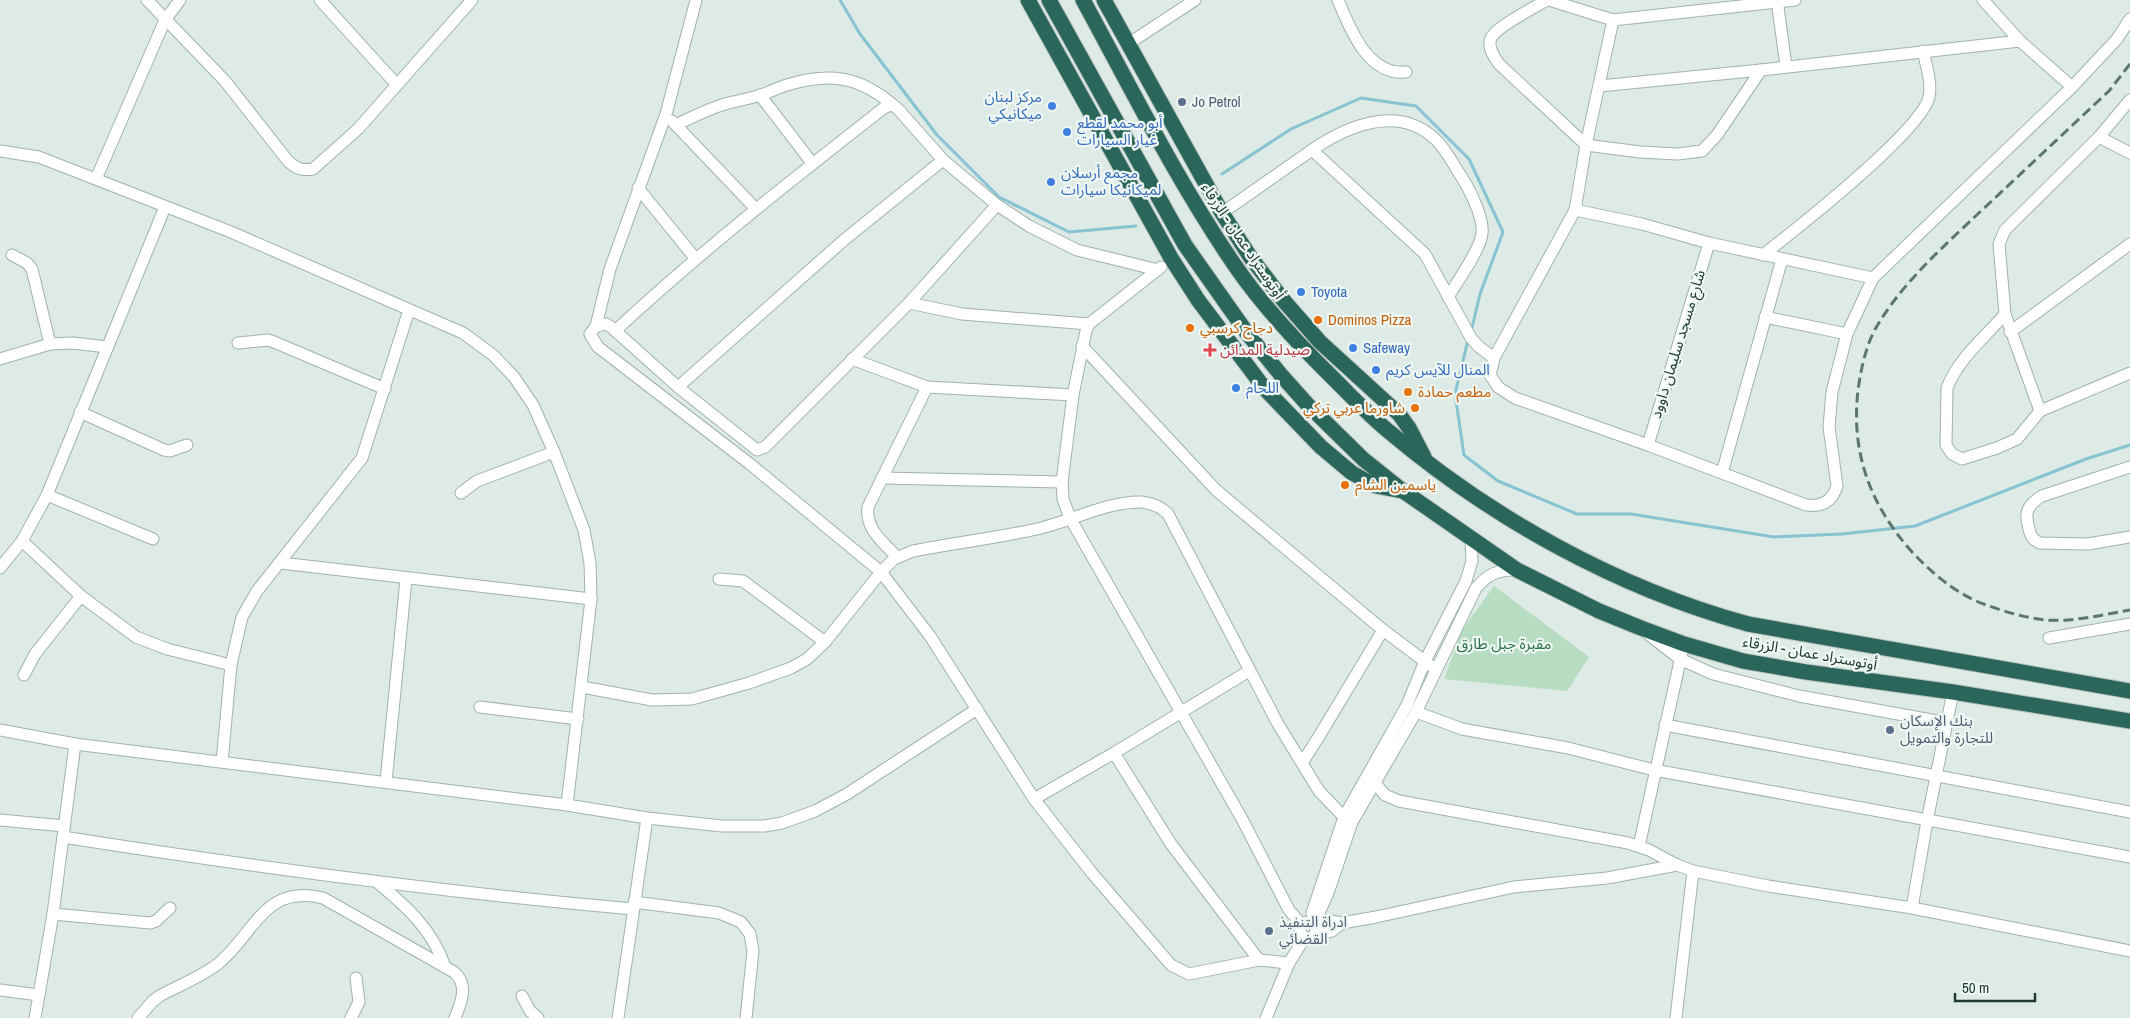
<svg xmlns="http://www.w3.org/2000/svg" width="2130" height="1018" viewBox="0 0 2130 1018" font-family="'Archivo Narrow','Noto Sans Arabic',sans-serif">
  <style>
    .green { fill: #b6dcc1 }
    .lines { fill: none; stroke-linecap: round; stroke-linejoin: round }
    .stream { stroke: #85c4d0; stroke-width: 3 }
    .minor-casing { stroke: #a1b2ac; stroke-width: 13 }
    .highway-casing { stroke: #bcc4c2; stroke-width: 17 }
    .minor { stroke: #fff; stroke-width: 11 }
    .highway { stroke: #2b665a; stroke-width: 15 }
    .rail { stroke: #5a766e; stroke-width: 3; stroke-dasharray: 10 5; stroke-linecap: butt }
    .service-dot { fill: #5c6f8a; stroke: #eef7f3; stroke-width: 2 }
    .shop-dot { fill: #3f7fe0; stroke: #eef7f3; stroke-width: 2 }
    .food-dot { fill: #e8710a; stroke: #eef7f3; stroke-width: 2 }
    .health-dot { fill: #e0444e; stroke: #eef7f3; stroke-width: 2 }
    .labels { text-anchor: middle; stroke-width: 4.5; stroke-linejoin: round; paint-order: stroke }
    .shop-label { font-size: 15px; fill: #366cbe; stroke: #eef7f3; text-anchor: start }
    .service-label { font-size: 15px; fill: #4e5e75; stroke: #eef7f3; text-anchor: start }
    .street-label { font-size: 15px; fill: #203a33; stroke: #eef7f3 }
    .food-label { font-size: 15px; fill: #c56008; stroke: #eef7f3; text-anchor: start }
    .health-label { font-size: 15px; fill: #be3a42; stroke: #eef7f3; text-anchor: start }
    .park-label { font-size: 15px; fill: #2a7045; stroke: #eef7f3 }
  </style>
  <rect width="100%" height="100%" fill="#deeae5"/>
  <!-- green -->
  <polygon class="green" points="1494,586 1589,657 1567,691 1444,679 1462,630"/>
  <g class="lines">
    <!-- stream -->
    <g class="stream">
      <polyline points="840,0 860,34 937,135 999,197 1069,232 1136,226"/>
      <polyline points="1222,174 1291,129 1361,98 1416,106 1469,159 1503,232 1480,294 1471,332"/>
      <polyline points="1468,340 1455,394 1464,455 1498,481 1577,514 1631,514 1774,537 1842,534 1915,526 2086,459 2130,445"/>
    </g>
    <defs>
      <g id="minor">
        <path d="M147,0L225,81L288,161C296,168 301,171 313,169L358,129L472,0"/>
        <polyline points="320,0 397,85"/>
        <path d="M1338,0C1350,29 1368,76 1406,72"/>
        <path d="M1547,0C1535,7 1496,27 1491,38C1487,47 1494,57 1499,64L1586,145L1640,152L1678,154L1702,151L1717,135L1761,70"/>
        <polyline points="1549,0 1613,20 1795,0"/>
        <polyline points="1777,0 1786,66"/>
        <polyline points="1983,0 2020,41"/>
        <path d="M1613,20L1586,145L1575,210L1494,358L1490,375L1498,387L1515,398L1648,445L1806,505C1821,507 1832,502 1837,486L1829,427L1832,392L1847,334L1873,278L2072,87L2117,39L2130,19"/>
        <polyline points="1128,44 1195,0"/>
        <polyline points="1600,86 1761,70 2020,41 2072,87"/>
        <polyline points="760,95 812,163"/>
        <polyline points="2130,100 2099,137 2005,230 1999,244 2005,314 2040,411 2130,373"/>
        <polyline points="672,121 755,208"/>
        <path d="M676,125C692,117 708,109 725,104C736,101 747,99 758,96C768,93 777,88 787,85C829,72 859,76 893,105"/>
        <polyline points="2099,137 2130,153"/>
        <path d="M1312,150C1347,126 1398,104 1435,139C1445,148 1452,162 1459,173C1468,186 1484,217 1482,233C1481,249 1457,282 1448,297"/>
        <polyline points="0,151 39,157 231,232 463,333 493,355 514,377 533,405 554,452 584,530 590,563 591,599 567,805"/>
        <polyline points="96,179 165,20 180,0"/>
        <polyline points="638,188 695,258"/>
        <polyline points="1575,210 1642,224 1709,243 1873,278"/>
        <polyline points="1222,213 1312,150 1425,254 1471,338 1479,347 1494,358"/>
        <polyline points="12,255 27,263 32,269 50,344"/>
        <path d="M1763,255C1795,230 1921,131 1929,97C1932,82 1926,65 1923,51"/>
        <polyline points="1161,267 1089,324 1086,331 1073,395 1062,482 1063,499 1070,518 1242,819 1289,910 1302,925"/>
        <polyline points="1158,270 1077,250 1029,226 997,205 909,303 765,447 757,450 678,387 611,327 606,324 596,326 590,334 598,347 750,464 881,572 930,636 1034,799 1092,873 1171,965 1189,974 1259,960 1289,963"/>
        <polyline points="909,303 962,314 1089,324"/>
        <path d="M2005,314C1985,337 1958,359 1947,388L1946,445L1952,454L1962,459L1997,448L2017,439L2040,411"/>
        <polyline points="1765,317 1847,334"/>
        <polyline points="596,326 610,269 666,114 696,0"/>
        <path d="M615,331C701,251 793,179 885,107L893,105L898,109L943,160L997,205"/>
        <polyline points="2010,332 2130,244"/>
        <polyline points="238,343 268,340 274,342 385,389"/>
        <polyline points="1082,346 1216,490 1383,630 1435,669"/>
        <polyline points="0,359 50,344 73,343 107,347"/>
        <polyline points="852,359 927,387 1073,395"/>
        <polyline points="678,387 844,240 943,160"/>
        <polyline points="80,412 164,450 170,451 187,445"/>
        <polyline points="1648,445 1709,243"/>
        <path d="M2130,467L2042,496C2027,505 2024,513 2029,529C2031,537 2033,540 2040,543L2088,544L2130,537"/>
        <polyline points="1722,473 1782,259"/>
        <polyline points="882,478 1062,482"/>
        <polyline points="461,493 477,481 554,452"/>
        <polyline points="47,495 153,539"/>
        <polyline points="22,541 81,596 136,637 167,649 231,665"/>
        <path d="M897,557C883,542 865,529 868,507L927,387"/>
        <polyline points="281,563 591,599"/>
        <polyline points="0,568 22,541 47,495 165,207"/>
        <polyline points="719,579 743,581 825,642"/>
        <polyline points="1644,631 1680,659 1713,674 1799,696 1948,723"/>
        <polyline points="2049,638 2130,624"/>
        <polyline points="24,675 35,654 81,596"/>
        <path d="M582,687L652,700L692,699L749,683L791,668L807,659L825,642L881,572L894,559L913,551C954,543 996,538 1037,529C1069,522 1108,501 1141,502C1152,503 1160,506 1168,514L1278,724L1319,791L1344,817"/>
        <polyline points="480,707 578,719"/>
        <polyline points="1416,712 1462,729 1568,748 1654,770 2130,857"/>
        <polyline points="1665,725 2130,812"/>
        <polyline points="0,730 75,744 567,805 647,818 722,826 764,826 782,823 815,811 847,794 977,709"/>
        <polyline points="1114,753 1171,844 1259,960"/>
        <polyline points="222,762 231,665 242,617 257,591 362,458 409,310"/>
        <polyline points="1302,763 1318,738 1383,630"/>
        <polyline points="386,782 406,579"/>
        <polyline points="1375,783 1385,795 1399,801 1628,843 1649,850 1677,865"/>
        <polyline points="1034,799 1114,753 1249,671"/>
        <polyline points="0,820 64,826"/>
        <path d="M63,837C253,867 442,892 633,909"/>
        <polyline points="1639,846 1682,652"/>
        <path d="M377,882C406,906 433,930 445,967"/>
        <polyline points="634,902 719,913 741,922 750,934 753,951 746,1018"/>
        <polyline points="1912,908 1927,821 1953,692"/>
        <polyline points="1312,913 1344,817 1407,705 1425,661 1466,581 1472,561 1471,539"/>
        <polyline points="53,914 150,923 156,921 170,908"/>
        <circle cx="1308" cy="930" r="8"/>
        <path d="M1314,924L1328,893L1352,822L1416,712L1476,588C1488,574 1499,569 1517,570"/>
        <polyline points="1314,925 1331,921 1342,923 1376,917 1514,887 1607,878 1677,865 1693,871 1768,886 1912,908 2130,951"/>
        <polyline points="1315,935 1332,931 1342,923"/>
        <polyline points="0,990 39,995"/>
        <polyline points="522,996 530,1011 538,1018"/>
        <polyline points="35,1018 53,914 75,744"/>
        <path d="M138,1018L153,1001L161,995C180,985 203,976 219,963C255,933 264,884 323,898L454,972C469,985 461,1003 455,1018"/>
        <polyline points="351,1018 359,1002 356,978"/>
        <polyline points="618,1018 647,818"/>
        <polyline points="1266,1018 1289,963 1305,937"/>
        <polyline points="1676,1018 1693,871"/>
      </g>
      <g id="highway">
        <polyline points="1028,0 1171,258 1198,300 1265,389 1321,447 1352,473 1376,486 1402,491"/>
        <polyline points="1049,0 1185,245 1247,333 1281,375 1307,404 1363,459 1403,491 1517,570 1599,611 1641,628 1684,644 1743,661 1806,672 1953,692 2130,721"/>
        <path d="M1083,0C1132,90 1178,183 1236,267C1265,309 1300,346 1336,381C1353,398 1369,415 1387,430C1491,518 1617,588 1748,624L2130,691"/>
        <polyline points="1104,0 1222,213 1251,258 1284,301 1320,342 1399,414 1409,428 1424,457"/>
      </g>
    </defs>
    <!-- minor casing -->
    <use href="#minor" class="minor-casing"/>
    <!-- highway casing -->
    <use href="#highway" class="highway-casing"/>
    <!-- minor -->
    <use href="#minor" class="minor"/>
    <!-- highway -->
    <use href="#highway" class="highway"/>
    <!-- rail -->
    <path class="rail" d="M2130,64L2109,91C2066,131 2024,171 1981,211C1944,246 1903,282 1877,326C1869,339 1864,357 1861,372C1847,442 1866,501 1913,553C1935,576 1959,596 1989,606C2006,612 2027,618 2045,620C2073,622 2102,615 2130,610"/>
  </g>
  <!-- markers -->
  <g class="service-dot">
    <circle cx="1182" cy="102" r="5"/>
    <circle cx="1890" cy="730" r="5"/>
    <circle cx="1269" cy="931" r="5"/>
  </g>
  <g class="shop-dot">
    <circle cx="1052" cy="106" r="5"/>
    <circle cx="1067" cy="132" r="5"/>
    <circle cx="1051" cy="182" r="5"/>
    <circle cx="1301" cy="292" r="5"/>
    <circle cx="1353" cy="348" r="5"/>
    <circle cx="1376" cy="370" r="5"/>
    <circle cx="1236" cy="388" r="5"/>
  </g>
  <g class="food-dot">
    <circle cx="1318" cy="320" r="5"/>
    <circle cx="1190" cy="328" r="5"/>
    <circle cx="1408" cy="392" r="5"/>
    <circle cx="1415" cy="408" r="5"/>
    <circle cx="1345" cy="485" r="5"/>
  </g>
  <path class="health-dot" d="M1207.5 342.5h5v5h5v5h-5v5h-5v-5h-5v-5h5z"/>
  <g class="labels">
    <!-- shop labels -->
    <g class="shop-label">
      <text x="1042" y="102" text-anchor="end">مركز لبنان<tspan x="1042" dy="17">ميكانيكي</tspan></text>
      <text x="1077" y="128">أبو محمد لقطع<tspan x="1077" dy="17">غيار السيارات</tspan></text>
      <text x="1061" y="178">مجمع أرسلان<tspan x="1061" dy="17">لميكانيكا سيارات</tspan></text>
      <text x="1311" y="297">Toyota</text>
      <text x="1363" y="353">Safeway</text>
      <text x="1386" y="375">المنال للآيس كريم</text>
      <text x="1246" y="393">اللحام</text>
    </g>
    <!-- service labels -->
    <g class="service-label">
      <text x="1192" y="107">Jo Petrol</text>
      <text x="1900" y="726">بنك الإسكان<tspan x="1900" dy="17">للتجارة والتمويل</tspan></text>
      <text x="1279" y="927">ادراة التنفيذ<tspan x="1279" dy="17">القضائي</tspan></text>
    </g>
    <!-- street labels -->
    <g class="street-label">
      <text transform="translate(1243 241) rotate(56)" y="5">أوتوستراد عمان - الزرقاء</text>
      <text transform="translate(1678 344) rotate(-73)" y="5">شارع مسجد سليمان داوود</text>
      <text transform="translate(1810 653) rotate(10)" y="5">أوتوستراد عمان - الزرقاء</text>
    </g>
    <!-- food labels -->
    <g class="food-label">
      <text x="1328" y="325">Dominos Pizza</text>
      <text x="1200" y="333">دجاج كرسبي</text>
      <text x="1418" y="397">مطعم حمادة</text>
      <text x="1405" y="413" text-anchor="end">شاورما عربي تركي</text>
      <text x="1355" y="490">ياسمين الشام</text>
    </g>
    <!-- health labels -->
    <g class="health-label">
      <text x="1220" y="355">صيدلية المدائن</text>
    </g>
    <!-- park labels -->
    <g class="park-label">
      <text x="1504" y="649">مقبرة جبل طارق</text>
    </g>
  </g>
  <!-- scale -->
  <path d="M1955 993v8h80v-8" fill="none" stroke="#203a33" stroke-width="2.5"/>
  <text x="1962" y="993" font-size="15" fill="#203a33" stroke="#eef7f3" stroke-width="4" paint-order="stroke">50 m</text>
</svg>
